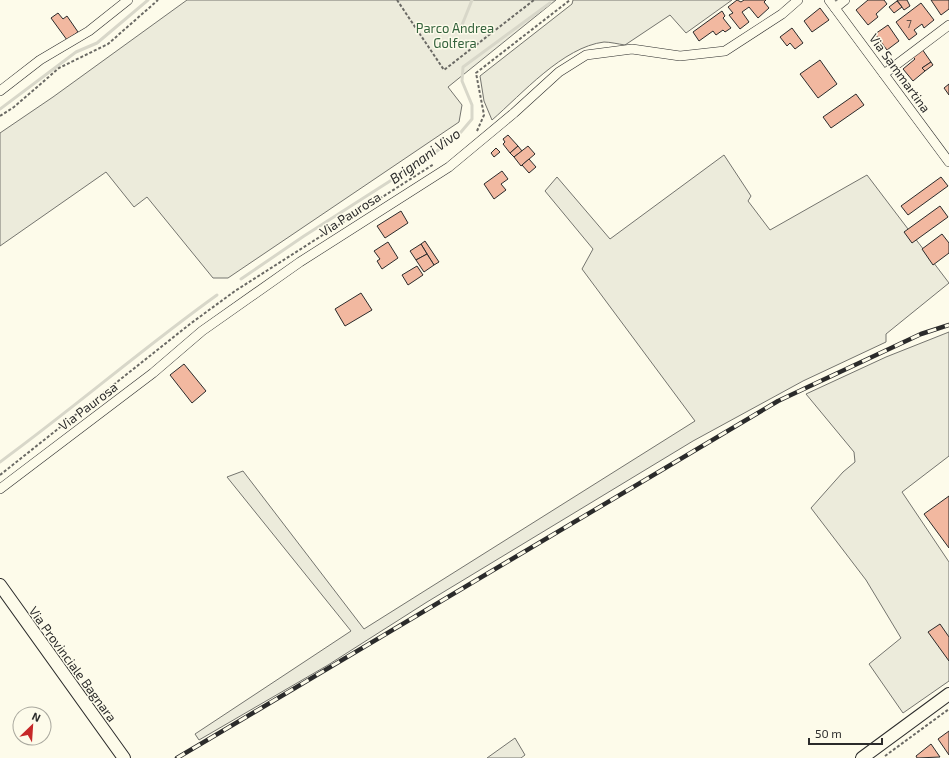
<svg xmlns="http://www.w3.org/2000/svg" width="949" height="758" viewBox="0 0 949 758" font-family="'Exo 2',sans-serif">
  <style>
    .green { fill: #ecebdb; stroke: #74746e }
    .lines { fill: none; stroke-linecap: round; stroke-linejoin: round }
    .stream { stroke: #d8d7c9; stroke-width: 3 }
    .building { fill: #f2b8a0; stroke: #2b2b2b }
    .street-casing { stroke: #2b2b2b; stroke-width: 10 }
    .secondary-casing { stroke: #2b2b2b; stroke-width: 14 }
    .path { stroke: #6a6964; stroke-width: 2; stroke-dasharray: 3 2; stroke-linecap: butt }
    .street { stroke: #fdfbea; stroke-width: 9 }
    .secondary { stroke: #fdfbea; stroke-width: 12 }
    .rail-casing { stroke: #2b2b2b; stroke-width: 4.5 }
    .rail { stroke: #fdfbea; stroke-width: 3; stroke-dasharray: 9; stroke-linecap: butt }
    .labels { text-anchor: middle; stroke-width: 3; stroke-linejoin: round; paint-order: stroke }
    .number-label { font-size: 11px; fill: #5d4e48 }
    .park-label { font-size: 13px; fill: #34623c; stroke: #fdfbea }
    .street-label { font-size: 13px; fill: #2b2b2b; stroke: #fdfbea }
    .water-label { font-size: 14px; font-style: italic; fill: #2b2b2b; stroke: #fdfbea }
  </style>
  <rect width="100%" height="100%" fill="#fdfbea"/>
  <!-- green -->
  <g class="green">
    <polygon points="187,0 556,0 448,87 462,105 459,122 228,278 213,278 147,197 134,207 106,172 0,246 0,133 53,97"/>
    <path d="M573,0H732L686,33L670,15L625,45C618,44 610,42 604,42C563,47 522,94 492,120L484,101L480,76L572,4Z"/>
    <polygon points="724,155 751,196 748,201 770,230 867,175 949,283 886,334 886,342 803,381 693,441 427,602 328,665 199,740 195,734 351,631 227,477 243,471 364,629 695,421 582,269 593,249 545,191 557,177 610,239"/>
    <polygon points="949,332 949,456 902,492 949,562 949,681 903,713 869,664 901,638 866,580 811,508 843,472 855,462 854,452 806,394 886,357"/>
    <polygon points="515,738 525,755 521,758 487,758"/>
  </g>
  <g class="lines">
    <!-- stream -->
    <g class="stream">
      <polyline points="457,29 462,25 472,0"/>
      <polyline points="0,109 76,52 97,43 148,0"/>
      <polyline points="241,279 304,236 437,151 461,132 472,119 472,105 462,81 463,67 550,3"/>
      <path d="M0,462C74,408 143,348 217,295"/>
    </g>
  </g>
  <!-- building -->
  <g class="building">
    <polygon points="737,0 741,2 744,0 766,0 764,2 769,8 758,18 749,7 742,12 749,22 740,29 729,15 733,13 728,7"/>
    <polygon points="868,0 884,0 887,4 876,14 878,17 868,25 856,10"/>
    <polygon points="897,0 907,0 910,6 904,10"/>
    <polygon points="931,0 949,0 949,9 941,15"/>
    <polygon points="897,1 902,7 894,13 889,7"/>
    <polygon points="921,3 934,20 924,28 922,24 914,30 917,34 909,40 896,22"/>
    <polygon points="820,8 829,20 812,32 804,21"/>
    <polygon points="722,11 725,16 723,18 731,28 725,32 723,30 716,35 713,31 699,41 693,32"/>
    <polygon points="58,13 63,19 67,16 78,32 67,40 51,18"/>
    <polygon points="888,25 899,41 887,50 875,34"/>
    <polygon points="792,28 803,43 795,49 790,43 787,46 780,37"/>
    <polygon points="922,49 931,62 922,68 925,71 913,81 903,69 915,59 913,57"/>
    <polygon points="820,60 837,84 818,98 800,74"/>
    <polygon points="931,62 933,65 925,71 922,68"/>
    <polygon points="949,84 949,95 944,88"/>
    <polygon points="856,94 864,105 831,128 823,117"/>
    <polygon points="508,135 518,146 510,153 503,144 505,142 503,139"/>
    <polygon points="518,146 522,151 514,157 510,153"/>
    <polygon points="528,146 535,154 521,166 514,157"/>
    <polygon points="496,148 500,152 494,157 491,153"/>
    <polygon points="529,159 536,167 529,173 522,165"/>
    <polygon points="502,171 508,179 501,184 506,190 494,199 484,184"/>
    <polygon points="941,177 948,186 908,215 901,206"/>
    <polygon points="940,206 948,217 912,243 904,232"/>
    <polygon points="401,211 408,223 385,238 377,226"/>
    <polygon points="942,234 949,243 949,253 933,265 922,249"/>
    <polygon points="425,241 439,262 434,265 421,244"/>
    <polygon points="388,242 398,258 382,269 377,261 380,259 374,251"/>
    <polygon points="421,244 427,254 416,260 410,251"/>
    <polygon points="427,254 434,265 424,272 416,260"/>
    <polygon points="417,266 423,275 408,285 402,275"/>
    <polygon points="361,293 372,310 345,326 335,309"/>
    <polygon points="184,364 206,391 192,403 170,375"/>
    <polygon points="949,496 949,548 924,514"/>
    <polygon points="940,624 949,637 949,661 928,632"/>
    <polygon points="949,731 949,755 938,739"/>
    <polygon points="931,744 940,757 917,758 916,756"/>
  </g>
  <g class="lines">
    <defs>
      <g id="street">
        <polyline points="829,0 949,162"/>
        <polyline points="835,8 845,0"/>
        <polyline points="884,74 949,25"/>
        <polyline points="0,91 40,60 89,31 128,0"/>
        <polyline points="0,489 153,373 202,331 300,262 449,167 514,113 559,72 586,55 632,49 680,56 725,51 782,14 798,0"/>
      </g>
      <g id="secondary">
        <polyline points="0,585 124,758"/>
        <polyline points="862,758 949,694"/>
      </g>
    </defs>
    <!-- street casing -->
    <use href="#street" class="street-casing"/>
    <!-- secondary casing -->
    <use href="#secondary" class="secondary-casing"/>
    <!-- path -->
    <g class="path">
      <polyline points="397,0 444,70 534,0"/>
      <polyline points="0,116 14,107 59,68 108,44 158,0"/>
      <polyline points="477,131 484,115 476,73 570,0"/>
      <polyline points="0,475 190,324 235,291 434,164"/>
      <polyline points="885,756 949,709"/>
    </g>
    <!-- street -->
    <use href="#street" class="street"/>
    <!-- secondary -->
    <use href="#secondary" class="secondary"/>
    <defs>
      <polyline id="rail" points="177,758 778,401 921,334 949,325"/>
    </defs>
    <!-- rail casing -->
    <use href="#rail" class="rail-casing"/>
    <!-- rail -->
    <use href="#rail" class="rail"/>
  </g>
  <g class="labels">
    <!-- number labels -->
    <g class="number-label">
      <text x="909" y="28">7</text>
    </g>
    <!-- park labels -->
    <g class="park-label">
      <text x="455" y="33">Parco Andrea<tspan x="455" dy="15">Golfera</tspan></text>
    </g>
    <!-- street labels -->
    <g class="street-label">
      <text transform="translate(900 73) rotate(54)" y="5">Via Sammartina</text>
      <text transform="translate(350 214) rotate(-33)" y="5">Via Paurosa</text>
      <text transform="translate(88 406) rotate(-37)" y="5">Via Paurosa</text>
      <text transform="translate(73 664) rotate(54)" y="5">Via Provinciale Bagnara</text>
    </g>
    <!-- water labels -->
    <g class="water-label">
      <text transform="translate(425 156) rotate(-36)" y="5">Brignani Vivo</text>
    </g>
  </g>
  <!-- north arrow -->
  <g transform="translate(32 726) rotate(25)"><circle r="19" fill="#fdfbea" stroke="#a9a89e"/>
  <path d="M0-3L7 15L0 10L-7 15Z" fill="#c62828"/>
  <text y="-6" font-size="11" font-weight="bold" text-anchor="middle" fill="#2b2b2b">N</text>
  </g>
  <!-- scale -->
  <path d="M809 738v6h73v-6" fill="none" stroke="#2b2b2b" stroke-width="2"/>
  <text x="815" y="738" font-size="12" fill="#2b2b2b" stroke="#fdfbea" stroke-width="3" paint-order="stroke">50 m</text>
</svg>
